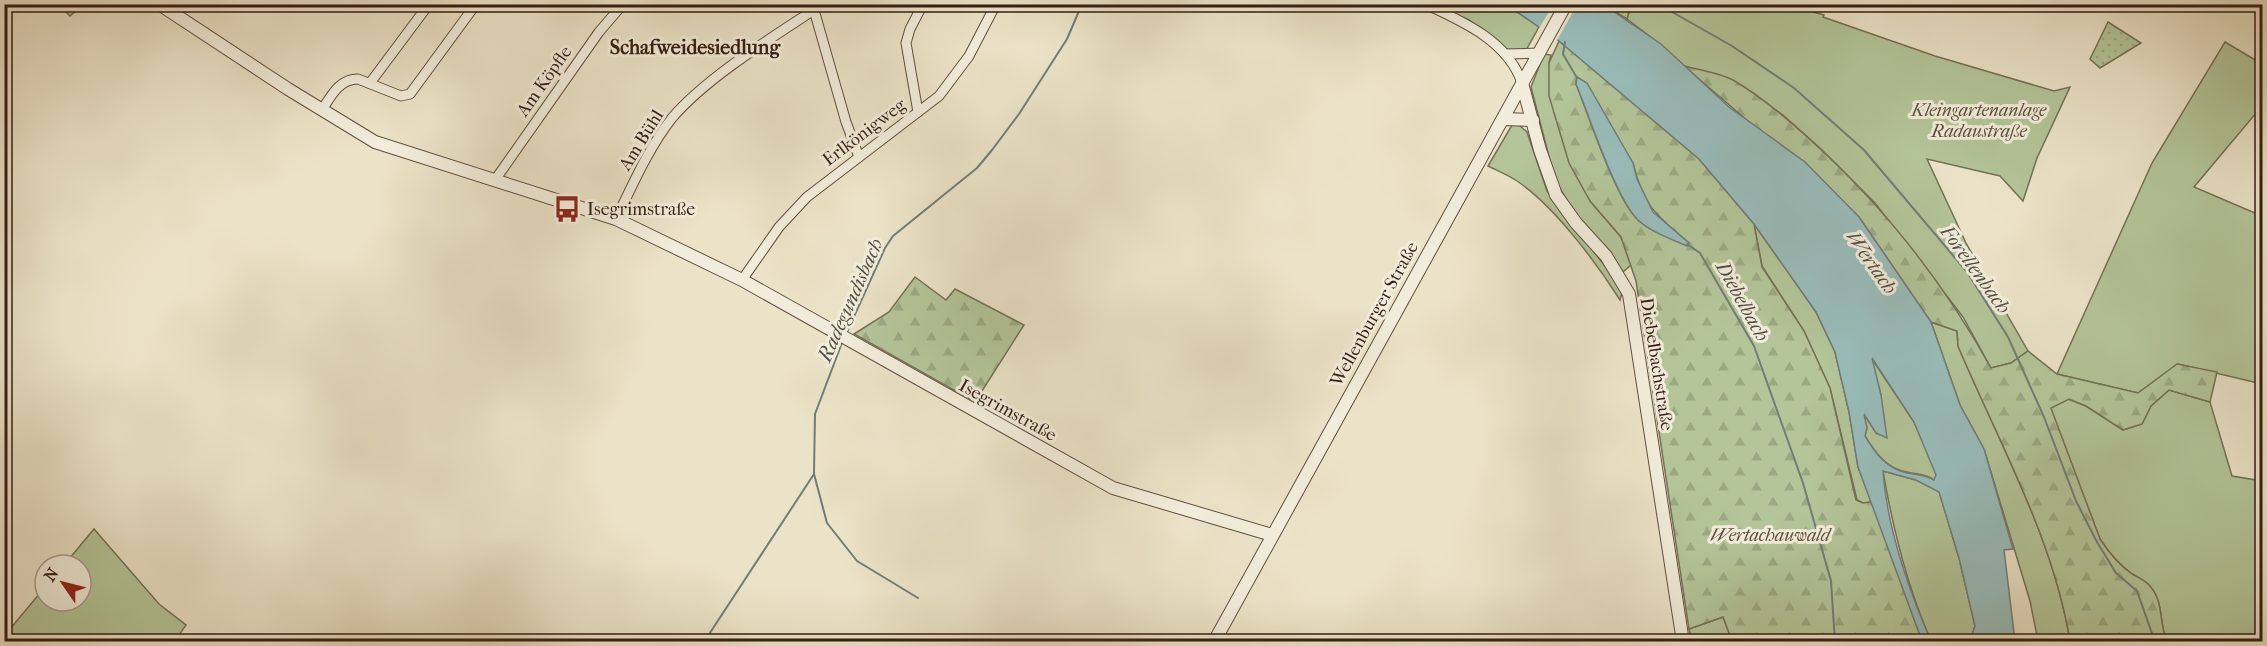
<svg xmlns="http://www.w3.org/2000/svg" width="2267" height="646" viewBox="0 0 2267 646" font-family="'IM FELL French Canon',serif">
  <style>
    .green { fill: #b3c599; stroke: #747156; stroke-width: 1.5 }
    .forest { fill: url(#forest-firs); stroke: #747156; stroke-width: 1.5; fill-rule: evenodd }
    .park { fill: url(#park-dots); stroke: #747156; stroke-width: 1.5 }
    .water { fill: #99bdbb; stroke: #717d78; stroke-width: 1.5; fill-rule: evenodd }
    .pier { fill: #ebe3c8 }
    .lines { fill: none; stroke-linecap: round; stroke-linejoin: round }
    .stream { stroke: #717d78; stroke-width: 2 }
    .minor-casing { stroke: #624e40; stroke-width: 11 }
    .tertiary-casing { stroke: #624e40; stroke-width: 14 }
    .minor { stroke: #f2eddb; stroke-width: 9 }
    .tertiary { stroke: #f2eddb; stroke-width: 12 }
    .labels { text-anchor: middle; stroke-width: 6; stroke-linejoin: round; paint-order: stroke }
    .street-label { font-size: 18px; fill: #351d13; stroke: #f2eddb }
    .park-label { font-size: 18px; font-style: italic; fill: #5b4f3b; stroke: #f2eddb }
    .poi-label { font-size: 18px; fill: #351d13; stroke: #f2eddb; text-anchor: start }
    .neighbourhood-label { font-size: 20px; font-weight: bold; fill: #351d13; stroke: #f2eddb }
    .water-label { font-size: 20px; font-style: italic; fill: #534d45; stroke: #f2eddb }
  </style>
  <defs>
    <pattern id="forest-firs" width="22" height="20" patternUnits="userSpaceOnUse" patternTransform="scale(1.5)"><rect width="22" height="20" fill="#b3c599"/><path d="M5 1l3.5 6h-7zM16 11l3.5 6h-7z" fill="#9ba983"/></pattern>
    <pattern id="park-dots" width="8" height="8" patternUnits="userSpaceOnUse" patternTransform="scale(1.5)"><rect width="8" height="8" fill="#b3c599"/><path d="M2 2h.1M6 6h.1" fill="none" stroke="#9ba983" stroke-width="1.8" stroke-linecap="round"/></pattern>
  </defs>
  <rect width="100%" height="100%" fill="#ebe3c8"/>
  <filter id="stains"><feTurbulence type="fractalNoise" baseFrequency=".00333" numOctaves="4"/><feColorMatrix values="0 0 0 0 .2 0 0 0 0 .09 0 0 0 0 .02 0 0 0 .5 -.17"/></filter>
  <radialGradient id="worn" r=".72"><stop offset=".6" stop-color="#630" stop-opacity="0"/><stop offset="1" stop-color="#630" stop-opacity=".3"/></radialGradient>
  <!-- green -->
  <g class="green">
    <polygon points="59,5 83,5 70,16"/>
    <polygon points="1432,5 1507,5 1539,27 1525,52 1508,51 1469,20"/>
    <polygon points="1631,5 1784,4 1824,15 1823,17 1935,56 2054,91 2070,87 2037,158 2023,201 2000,176 1927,159 1966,243 2028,351 2011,363 1991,368 1963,317 1875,203 1821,149 1783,115 1732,80 1684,66 1660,44 1627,19"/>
    <polygon points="2225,42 2262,64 2262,106 2194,187 2262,216 2262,384 2178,364 2138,393 2057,374 2152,163"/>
    <polygon points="1544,54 1551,55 1549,63 1590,201 1621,237 1631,265 1623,272 1578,219 1555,180 1531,87"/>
    <path d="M1512,125H1519L1527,132L1547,191L1615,279L1622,293L1620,300C1596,262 1554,206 1517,181C1508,175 1498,171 1488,166Z"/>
    <polygon points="1754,224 1816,312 1835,352 1849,412 1858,467 1872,502 1863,503 1857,500 1830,388 1804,331 1762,266"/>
    <path d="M1931,322L1957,331L1958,346C1999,443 2053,537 2070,641H2038L2030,601L1984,449L1960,405Z"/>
    <path d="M1870,356L1914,422L1937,475L1934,480C1924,473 1918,475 1907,472C1886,468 1876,454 1865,436L1867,428L1863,412L1876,433L1881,395Z"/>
    <path d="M2169,390L2210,402L2232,476L2262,481V641H2167C2158,622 2165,601 2148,584C2144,580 2137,577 2132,574C2118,564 2109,553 2100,539L2050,408L2068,399L2086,406L2123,430L2142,424L2151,406Z"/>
    <path d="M1883,471L1916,480L1939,491L1959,558L1975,626L1970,641H1931C1907,586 1893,530 1883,471Z"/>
    <polygon points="94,529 159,604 186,625 175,641 5,641 5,635 45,587 45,601 81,601 81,565 64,565"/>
    <polygon points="1723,617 1732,641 1692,641 1689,629"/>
  </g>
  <!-- forest -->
  <g class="forest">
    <polygon points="1604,5 1631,5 1627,19"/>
    <path d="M1559,41L1699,159L1754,224L1762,267L1804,331L1830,388L1856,500L1863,503L1872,502L1922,641H1732L1723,617L1689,629L1636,281L1621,237L1590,201L1569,163L1549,96V63ZM1577,77L1633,163C1643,206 1657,216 1689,243C1671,239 1652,233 1638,220C1616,200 1588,114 1576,84Z"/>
    <path d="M1684,66C1700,70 1719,73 1733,80C1759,95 1784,116 1806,136C1880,202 1943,281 1991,368L2011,363L2028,351L2057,374L2138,393L2177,364L2217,372L2210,402L2169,390L2151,406L2142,424L2123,430L2086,406L2069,399L2051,408L2100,539C2109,553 2118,564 2132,574C2137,577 2144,580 2148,584C2165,601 2158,622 2167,641H2070C2053,537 1999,443 1958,346L1957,331L1931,322L1859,217Z"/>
    <polygon points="915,277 946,300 955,289 1024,325 975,402 854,334 889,312"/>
  </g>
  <!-- park -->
  <polygon class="park" points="2108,22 2141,43 2100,68 2090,59"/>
  <!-- water -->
  <g class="water">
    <path d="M1507,5H1604L1661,44L1729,107L1805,162L1859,217L1931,322L1960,405L1984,449L2013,549L2004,550L2015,641H1970L1975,626L1959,558L1939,492L1916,480L1883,471C1887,529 1908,588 1931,641H1922L1858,467L1849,412L1835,352L1816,312L1754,224L1699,159L1559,41ZM1872,358L1914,422L1936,475L1934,480C1924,474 1918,475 1907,473C1886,468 1876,454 1865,436L1867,428L1864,414L1876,433L1887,438L1881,395Z"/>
    <path d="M1577,77L1587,83L1633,163L1637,179L1653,212L1689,243L1687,246C1671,239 1651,232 1638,220C1616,199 1589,115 1576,84Z"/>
  </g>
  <!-- pier -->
  <polygon class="pier" points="1553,5 1577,5 1556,42 1538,30"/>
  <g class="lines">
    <!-- stream -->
    <g class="stream">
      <polyline points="1658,4 1732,46 1794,88 1864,150 1967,272 2008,337 2044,417 2076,501 2097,542 2116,573 2137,591 2155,642"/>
      <polyline points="1565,42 1563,54 1577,78"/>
      <polyline points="1687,244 1700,253 1754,346 1803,483 1831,581 1835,642"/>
      <polyline points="847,332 885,248 893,236 977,168 992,150 1019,114 1067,39 1082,4"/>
      <polyline points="814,474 827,523 857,561 918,598"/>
      <polyline points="704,642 814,474 815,414 843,340"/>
    </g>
    <defs>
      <g id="minor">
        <path d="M1425,4C1462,21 1508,41 1522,83"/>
        <polyline points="814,10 846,122 859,157"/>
        <polyline points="1505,54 1539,53"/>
        <polyline points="370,83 429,4"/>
        <path d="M322,110C331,96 339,79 358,79L401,96L410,94L476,4"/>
        <polyline points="918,112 906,43 910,29 923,4"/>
        <polyline points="495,180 599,32 623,4"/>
        <path d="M616,219C632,186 649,147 672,118C708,76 776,35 823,4"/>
        <polyline points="742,280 779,227 807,197 939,96 969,56 996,4"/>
      </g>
      <g id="tertiary">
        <polyline points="159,4 288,89 375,142 616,219 742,280 1113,488 1272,535"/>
        <polyline points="1522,83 1540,150 1556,195 1576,223 1606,256 1629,294 1683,642"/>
        <polyline points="1503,119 1533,120"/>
        <polyline points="1214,642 1566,4"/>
      </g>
    </defs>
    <!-- minor casing -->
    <use href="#minor" class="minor-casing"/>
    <!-- tertiary casing -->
    <use href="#tertiary" class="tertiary-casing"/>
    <!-- minor -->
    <use href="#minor" class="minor"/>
    <!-- tertiary -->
    <use href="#tertiary" class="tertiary"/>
  </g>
  <!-- icons -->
  <defs>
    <symbol id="bus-bare" viewBox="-9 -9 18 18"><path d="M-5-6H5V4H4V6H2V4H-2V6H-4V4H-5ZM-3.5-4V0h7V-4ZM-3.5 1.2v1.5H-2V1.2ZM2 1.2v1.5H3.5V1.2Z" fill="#8f2418" stroke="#f2eddb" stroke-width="2.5" paint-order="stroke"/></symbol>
  </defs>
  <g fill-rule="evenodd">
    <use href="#bus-bare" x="548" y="190" width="38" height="38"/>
  </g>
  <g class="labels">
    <!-- street labels -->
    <g class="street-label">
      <text transform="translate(544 81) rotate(-55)" y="6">Am Köpfle</text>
      <text transform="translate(864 132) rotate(-37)" y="6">Erlkönigweg</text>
      <text transform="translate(641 140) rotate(-58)" y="6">Am Bühl</text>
      <text transform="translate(1374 314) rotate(-61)" y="6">Wellenburger Straße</text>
      <text transform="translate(1657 364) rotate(81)" y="6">Diebelbachstraße</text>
      <text transform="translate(1008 410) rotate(29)" y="6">Isegrimstraße</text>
    </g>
    <!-- park labels -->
    <g class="park-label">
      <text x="1979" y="116">Kleingartenanlage<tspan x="1979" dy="21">Radaustraße</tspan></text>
      <text x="1770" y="541">Wertachauwald</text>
    </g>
    <!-- poi labels -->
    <g class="poi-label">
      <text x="587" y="215">Isegrimstraße</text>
    </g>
    <!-- neighbourhood labels -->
    <g class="neighbourhood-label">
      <text x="695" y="54">Schafweidesiedlung</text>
    </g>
    <!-- water labels -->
    <g class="water-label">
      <text transform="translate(1872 262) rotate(55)" y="7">Wertach</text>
      <text transform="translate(1976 269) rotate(54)" y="7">Forellenbach</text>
      <text transform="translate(850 300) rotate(-66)" y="7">Radegundisbach</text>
      <text transform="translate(1743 301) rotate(61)" y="7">Diebelbach</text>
    </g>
  </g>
  <!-- margin -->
  <rect width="2267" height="646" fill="none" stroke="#ebe3c8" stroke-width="24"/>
  <rect x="6" y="6" width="2255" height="634" fill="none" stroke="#351d13" stroke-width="3"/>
  <rect x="12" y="12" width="2243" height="622" fill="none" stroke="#351d13" stroke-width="1.5"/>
  <!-- north arrow -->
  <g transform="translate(63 583) rotate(305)"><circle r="28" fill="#f2eddb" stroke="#a69a8b" stroke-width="1.5"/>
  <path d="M0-4.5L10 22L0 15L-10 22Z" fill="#8f2418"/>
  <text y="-9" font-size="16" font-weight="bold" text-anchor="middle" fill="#351d13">N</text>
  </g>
  <rect width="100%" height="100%" filter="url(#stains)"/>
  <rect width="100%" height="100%" fill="url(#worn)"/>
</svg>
